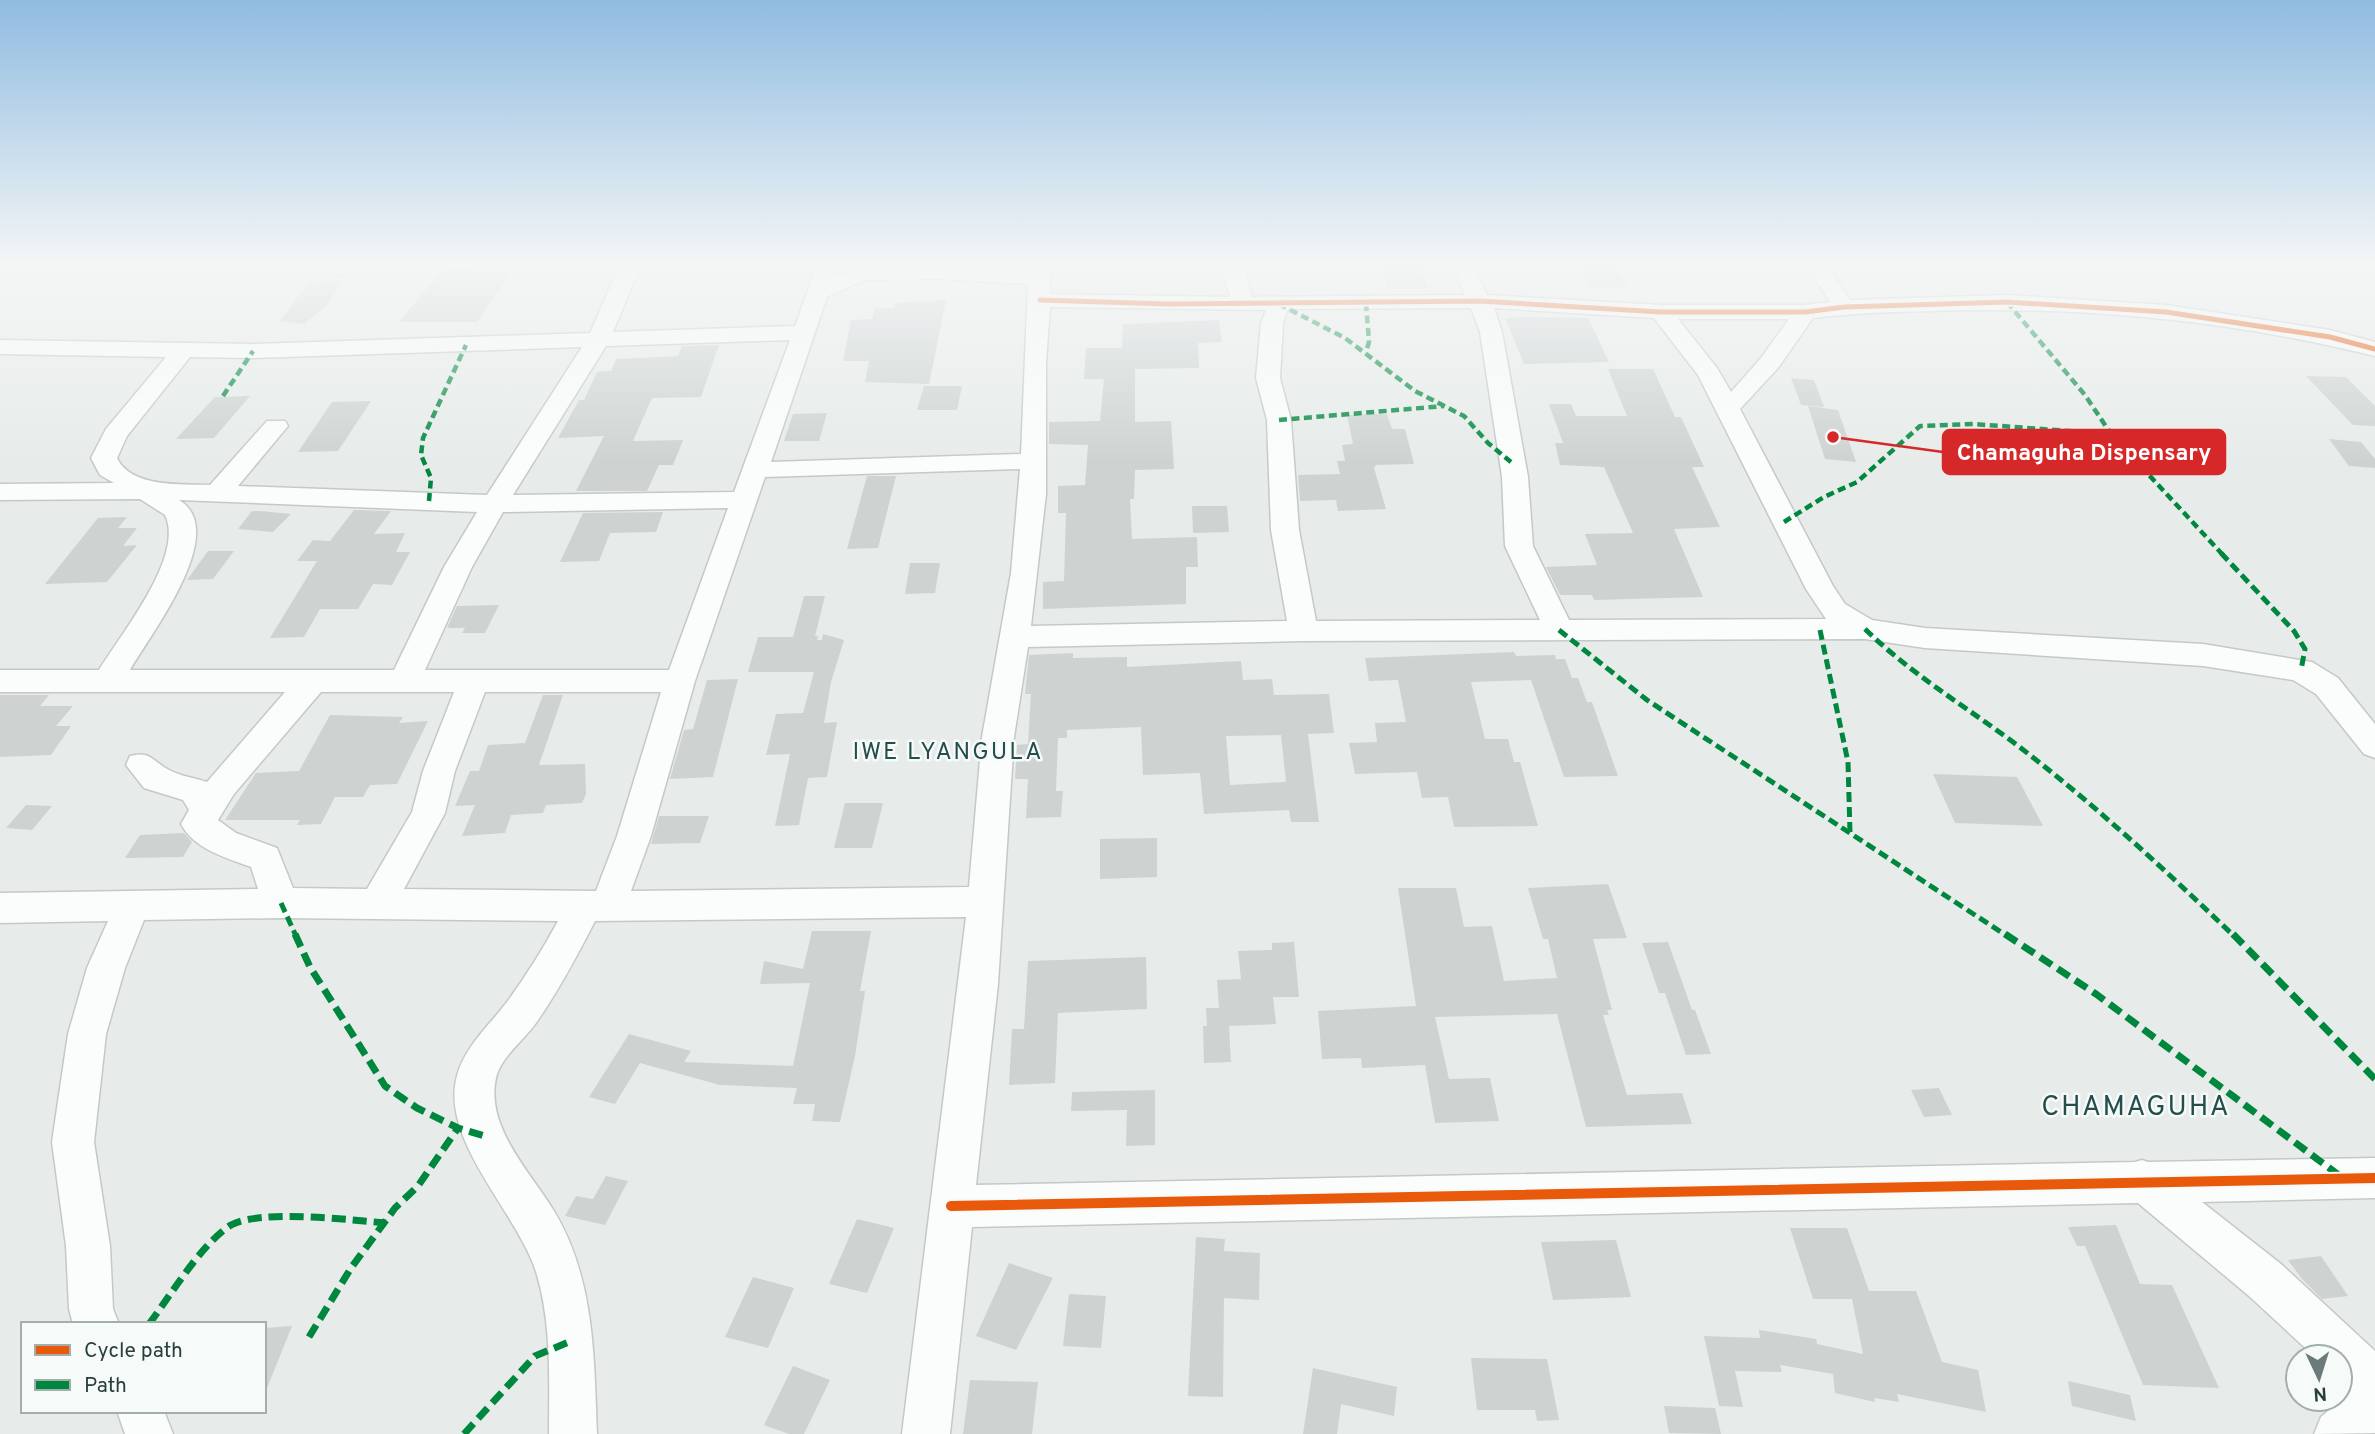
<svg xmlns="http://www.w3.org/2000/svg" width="2375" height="1434" viewBox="0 0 2375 1434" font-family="Overpass,sans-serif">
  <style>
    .building { fill: #ced3d2; fill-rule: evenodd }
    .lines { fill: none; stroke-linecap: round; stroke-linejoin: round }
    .street-casing { stroke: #c4c9c7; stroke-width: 3 }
    .street { fill: #fbfcfc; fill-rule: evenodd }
    .quiet-far2 { stroke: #00873e; stroke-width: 4.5; stroke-dasharray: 8 4.5; stroke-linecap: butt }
    .quiet-far1 { stroke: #00873e; stroke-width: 5; stroke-dasharray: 10 5; stroke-linecap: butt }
    .quiet { stroke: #00873e; stroke-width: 7; stroke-dasharray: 14 7; stroke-linecap: butt }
    .cycleway-far1-casing { stroke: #f6faf9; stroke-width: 9 }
    .cycleway-casing { stroke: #f6faf9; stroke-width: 14 }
    .cycleway-far1 { stroke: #e8590c; stroke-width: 5 }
    .cycleway { stroke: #e8590c; stroke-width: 10 }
    .labels { text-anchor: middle; stroke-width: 5; stroke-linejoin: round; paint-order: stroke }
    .quarter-label { font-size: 24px; letter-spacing: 2px; fill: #234e4c; stroke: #f6faf9 }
    .near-quarter-label { font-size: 28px; letter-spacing: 2px; fill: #234e4c; stroke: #f6faf9 }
    .leader { fill: none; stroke: #d62828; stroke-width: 2.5 }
    .callout-dot { fill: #d62828; stroke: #f6faf9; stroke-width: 2.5 }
    .callout { fill: #d62828; stroke: #d62828; stroke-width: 2.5 }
    .callout-label { font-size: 23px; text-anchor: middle; font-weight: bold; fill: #fff }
  </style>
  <rect width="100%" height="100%" fill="#e7ecea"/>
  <!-- building -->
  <g class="building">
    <polygon points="1381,262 1420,262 1428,288 1388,289"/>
    <polygon points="1577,262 1614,262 1627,287 1588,288"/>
    <polygon points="443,269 512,271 477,322 399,322"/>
    <polygon points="343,281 327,305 304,324 280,321 308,283"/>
    <polygon points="946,300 929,384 865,382 869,361 843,361 851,320 872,319 875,308 894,308 895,303"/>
    <polygon points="1528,317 1588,318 1609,362 1524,364 1505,318"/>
    <polygon points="1219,320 1222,342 1198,343 1199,368 1135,369 1135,422 1171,421 1174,469 1135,470 1134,499 1130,499 1132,539 1197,537 1198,567 1186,567 1186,604 1043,609 1043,582 1064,581 1066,513 1058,513 1058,486 1085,485 1088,445 1049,444 1049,422 1100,421 1104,379 1084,379 1086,348 1122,348 1123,324"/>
    <polygon points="719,345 701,397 652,398 633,441 683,440 673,465 659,465 647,491 576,491 604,436 558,438 579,400 584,400 597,372 611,371 616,359 678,356 682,346"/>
    <polygon points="1608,369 1653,369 1675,417 1681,417 1704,467 1692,467 1720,527 1674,529 1703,597 1594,600 1592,595 1560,595 1546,567 1597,565 1585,534 1633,533 1604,467 1560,465 1555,443 1563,443 1549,404 1571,404 1576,416 1627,416"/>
    <polygon points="2306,376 2346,377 2375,406 2375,426 2353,425"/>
    <polygon points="1791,378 1814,380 1824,407 1801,405"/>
    <polygon points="924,386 962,386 957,410 917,410"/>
    <polygon points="250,396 214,438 176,439 215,397"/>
    <polygon points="371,401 338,451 298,452 332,402"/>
    <polygon points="1808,406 1838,410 1856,462 1825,459"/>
    <polygon points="827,413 819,441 784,441 793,414"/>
    <polygon points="1387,414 1392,429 1405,429 1414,464 1376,465 1374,468 1386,509 1338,511 1336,500 1300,501 1298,475 1340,474 1337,461 1345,461 1342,445 1353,444 1347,415"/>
    <polygon points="2329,439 2361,442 2375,459 2375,468 2349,466"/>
    <polygon points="867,476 896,476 878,548 847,549"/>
    <polygon points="1192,506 1227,506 1229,532 1193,533"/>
    <polygon points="354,510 391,511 374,534 405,533 396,552 410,552 392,585 373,584 358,609 320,609 304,637 270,638 317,561 297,561 313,540 330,541"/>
    <polygon points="252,511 260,511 291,514 273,532 238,529"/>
    <polygon points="663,512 656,532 610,533 599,561 560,562 583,513"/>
    <polygon points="127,517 118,528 137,528 123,546 137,545 107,582 45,584 98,518"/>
    <polygon points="208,551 234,551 213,579 187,580"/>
    <polygon points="910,563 940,563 935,593 905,594"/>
    <polygon points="804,596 825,596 815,636 818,636 817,640 822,640 823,634 844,640 831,682 824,723 837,722 827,777 808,778 799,825 775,826 790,754 766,755 776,714 803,713 814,672 748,672 758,637 793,637"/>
    <polygon points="499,605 485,633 462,633 465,628 447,628 457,606"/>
    <polygon points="1514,652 1516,656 1555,655 1556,659 1565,659 1572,678 1578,678 1587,702 1592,702 1618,776 1564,777 1531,680 1471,682 1485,739 1508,739 1514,762 1520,762 1538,826 1454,827 1448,797 1422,798 1417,772 1355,774 1349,743 1377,742 1375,723 1406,722 1398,680 1369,681 1365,658"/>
    <path d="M1073,653V658L1127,657V667L1241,661L1243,680L1272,679L1274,695L1329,694L1334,733L1308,734L1319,822H1291L1289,810L1204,814L1200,773L1143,775L1141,727L1067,730V738H1058L1056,791H1063L1061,817L1026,818L1028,779H1015L1017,745L1028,744L1031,694H1025L1029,655ZM1281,735L1286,782L1230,785L1226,736Z"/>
    <polygon points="738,679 713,777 670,779 684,730 693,729 707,680"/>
    <polygon points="0,695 49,695 40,706 73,706 56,726 71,726 51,755 0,757"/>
    <polygon points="543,695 563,695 539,765 585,764 586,794 582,803 546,805 543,813 511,815 505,833 462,836 475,805 455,806 470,771 479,771 488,745 525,743"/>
    <polygon points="330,715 403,717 399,723 428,721 397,784 370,785 363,797 335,797 321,824 297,825 300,820 225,820 256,773 299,771"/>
    <polygon points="1933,774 2017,777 2043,826 1955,823"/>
    <polygon points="845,803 883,803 872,848 834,848"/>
    <polygon points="26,805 52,806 32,830 6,828"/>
    <polygon points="659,816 709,816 700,843 651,844"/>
    <polygon points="184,833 192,842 183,857 125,858 140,835"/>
    <polygon points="1157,838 1157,877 1100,879 1100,839"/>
    <polygon points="1608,884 1627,938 1593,939 1612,1010 1607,1010 1609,1015 1603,1015 1627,1095 1682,1093 1692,1124 1586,1127 1557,1014 1435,1017 1449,1079 1490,1078 1499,1121 1435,1123 1425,1065 1362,1068 1361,1058 1322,1059 1318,1011 1416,1006 1398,888 1456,888 1464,927 1492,926 1504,981 1557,978 1548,939 1543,939 1528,888"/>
    <polygon points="812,931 871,931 860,991 865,991 855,1056 840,1122 812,1121 815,1104 793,1104 797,1088 720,1085 640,1063 615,1104 589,1097 629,1034 691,1051 684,1062 793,1066 810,983 760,984 764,961 803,969"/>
    <polygon points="1294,942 1299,997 1273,997 1276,1024 1229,1026 1231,1062 1204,1063 1203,1026 1207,1026 1206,1008 1219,1008 1217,980 1241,979 1238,951 1272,950 1272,943"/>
    <polygon points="1668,942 1692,1010 1695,1010 1711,1054 1686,1055 1665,993 1659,993 1642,943"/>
    <polygon points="1146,957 1147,1009 1058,1013 1055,1083 1009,1085 1012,1029 1024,1029 1028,961"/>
    <polygon points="1939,1088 1952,1115 1924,1117 1911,1090"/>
    <polygon points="1155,1090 1155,1145 1126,1146 1127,1110 1071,1111 1072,1092"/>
    <polygon points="606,1176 628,1181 605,1225 565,1216 576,1196 593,1199"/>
    <polygon points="857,1219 894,1228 867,1293 829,1284"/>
    <polygon points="2116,1225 2140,1284 2172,1285 2219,1388 2143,1385 2085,1246 2077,1246 2068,1227"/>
    <polygon points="1790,1228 1847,1228 1869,1291 1916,1291 1942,1362 1978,1370 1986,1412 1897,1394 1899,1402 1874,1398 1875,1402 1835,1393 1833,1374 1780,1365 1782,1372 1735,1371 1743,1407 1719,1406 1704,1336 1760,1338 1759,1330 1816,1339 1817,1344 1863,1354 1852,1299 1813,1299"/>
    <polygon points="1196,1237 1225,1239 1224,1251 1260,1253 1259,1300 1224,1298 1223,1397 1188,1396"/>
    <polygon points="1616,1240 1631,1297 1553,1300 1541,1242"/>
    <polygon points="2321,1256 2348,1296 2322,1299 2302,1279 2288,1260"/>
    <polygon points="1009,1263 1053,1278 1016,1350 976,1336"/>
    <polygon points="753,1277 794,1288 768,1348 725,1337"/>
    <polygon points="1069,1294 1106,1296 1101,1348 1063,1346"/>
    <polygon points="292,1326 265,1393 264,1393 264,1328"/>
    <polygon points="1471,1358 1547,1359 1559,1420 1537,1421 1535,1410 1477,1410"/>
    <polygon points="793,1366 830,1380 804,1434 789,1434 764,1425"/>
    <polygon points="1313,1368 1397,1387 1394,1416 1341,1404 1337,1434 1303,1434"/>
    <polygon points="970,1380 1038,1382 1032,1434 963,1434"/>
    <polygon points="2068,1381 2130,1395 2136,1421 2072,1406"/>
    <polygon points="1664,1406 1715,1408 1721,1434 1669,1433"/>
  </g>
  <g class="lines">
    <defs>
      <g id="street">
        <polygon points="335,262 360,262 348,274 340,275 329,269"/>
        <path d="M621,262H642L613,332L795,326L818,262H839L835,276C895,257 965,268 1028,271L1027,262H1049L1051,294L1230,297L1220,262H1242L1252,297L1465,295L1450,262H1471L1487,295L1661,305H1805L1830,302L1804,262H1825L1850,300L2007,295L2166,305L2330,330L2375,342V356C2230,320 2079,306 1930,311C1891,312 1852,313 1813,318L1778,368L1740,409L1833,586L1845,604L1872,620L1925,628L2203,644L2312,662L2338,678L2375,724V758L2364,754L2316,694L2293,680L2203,666L1925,648L1865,639L1303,641L1028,647L1014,737L998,984L976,1185L2135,1162L2142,1160L2148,1162L2375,1158V1198L2202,1202L2281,1264L2375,1351V1433L2314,1434L2321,1417L2351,1391L2340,1381V1357H2315L2249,1296L2138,1203L972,1227L950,1434H902L966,917L595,921C577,956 559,990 536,1023C525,1039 500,1058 496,1078C485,1127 531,1173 554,1211C595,1279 594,1358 597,1434H549C549,1382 552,1326 537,1275C520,1215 439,1141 457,1076C465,1046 489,1026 507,1002C526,976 543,949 558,921L281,918L144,920L125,968L106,1034L94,1142L110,1246L113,1309L119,1324H73L69,1309L66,1246L52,1142L68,1034L87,968L108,921L0,923V893L258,889L251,867C226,858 194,849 181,824L189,810L183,800L144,788L126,765L130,756C151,750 153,762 169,770C180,776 195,778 207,782L285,692H0V670H99C121,634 185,556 165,515L140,499L0,500V484L114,483L100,475L91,458L106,429L166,357L0,354V340L253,344L590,333ZM941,279L1028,284L1021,454L771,462L827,297L865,280ZM1050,307L1266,310L1261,323L1256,378L1267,420L1271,530L1287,621L1031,626L1046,494V363ZM1471,308L1480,332L1502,477L1505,546L1540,620L1316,621L1299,530L1291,420L1280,378L1283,323L1288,309ZM1494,308L1654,318L1698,375L1806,589L1826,619L1569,620L1533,546L1528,477L1502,332ZM1678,319H1789L1761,358L1731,392L1717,368ZM790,340L734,492L513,495L606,346ZM582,347L487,495L238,486L288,426L285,421H267L210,485C182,484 131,488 117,458L127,436L190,357L253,358ZM1020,469L1011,573L982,737L969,887L631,891L651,836L695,681L765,477ZM179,500L477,512L444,567L394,670H130C150,635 231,531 179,500ZM728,508L669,670H425L472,567L503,512ZM321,692H454L423,771L412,812L367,889L293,888L277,848L236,833L218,820L234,794ZM485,692H661L617,836L596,891L404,889L445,813L455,771Z"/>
        <polygon points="117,1411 164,1411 173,1434 125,1434"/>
      </g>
    </defs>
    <!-- street casing -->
    <use href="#street" class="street-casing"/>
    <!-- street -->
    <use href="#street" class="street"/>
    <!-- quiet-far2 -->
    <g class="quiet-far2">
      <polyline points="2007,302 2085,395 2111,434 2223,555"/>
      <polyline points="1366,303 1369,342 1366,352"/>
      <polyline points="1279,304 1345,338 1415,391 1464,416 1488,443 1511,462"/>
      <polyline points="223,396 253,351"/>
      <polyline points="1279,420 1444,406"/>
      <polyline points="429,501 431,478 421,455 423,438 466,345"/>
      <polyline points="1784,522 1824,497 1857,482 1920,426 1973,424 2111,434"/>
    </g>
    <!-- quiet-far1 -->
    <g class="quiet-far1">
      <polyline points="2221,553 2294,631 2305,649 2301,670"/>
      <path d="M1865,629C1910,673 1963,705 2013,742C2092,802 2163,868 2234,936"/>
      <polyline points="1559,630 1647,700 2007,936"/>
      <polyline points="1820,630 1848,762 1850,833"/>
      <polyline points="281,903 296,936"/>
    </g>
    <!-- quiet -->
    <g class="quiet">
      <polyline points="295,934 310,967 385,1086 417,1108 458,1128 485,1136"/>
      <polyline points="2005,934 2096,994 2340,1176"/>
      <polyline points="2233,934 2375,1079"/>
      <path d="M149,1324C171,1295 201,1244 231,1225C260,1209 351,1220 386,1223"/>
      <polyline points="309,1337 351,1268 395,1208 418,1186 458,1128"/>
      <polyline points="464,1434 535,1356 569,1342"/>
    </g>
    <defs>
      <polyline id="cycleway-far1" points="1040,300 1168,304 1480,301 1661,312 1805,312 1844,307 2007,302 2166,312 2330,337 2375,349"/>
      <polyline id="cycleway" points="951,1206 2375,1178"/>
    </defs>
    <!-- cycleway-far1 casing -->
    <use href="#cycleway-far1" class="cycleway-far1-casing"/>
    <!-- cycleway casing -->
    <use href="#cycleway" class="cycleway-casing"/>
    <!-- cycleway-far1 -->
    <use href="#cycleway-far1" class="cycleway-far1"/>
    <!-- cycleway -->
    <use href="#cycleway" class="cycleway"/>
  </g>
  <!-- sky -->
  <linearGradient id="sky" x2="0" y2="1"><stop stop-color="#90bce1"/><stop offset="0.57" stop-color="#f4f6f6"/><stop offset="1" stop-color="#f4f6f6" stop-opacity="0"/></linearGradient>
  <rect width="2375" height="463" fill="url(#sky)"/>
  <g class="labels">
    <!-- quarter labels -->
    <g class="quarter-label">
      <text x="948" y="759">IWE LYANGULA</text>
    </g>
    <!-- near-quarter labels -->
    <g class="near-quarter-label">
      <text x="2136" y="1115">CHAMAGUHA</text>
    </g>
  </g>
  <!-- callouts -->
  <path class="leader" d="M1833 437L1943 452"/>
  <circle class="callout-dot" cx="1833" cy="437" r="7"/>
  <rect class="callout" x="1943" y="430" width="282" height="44" rx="7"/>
  <g class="callout-label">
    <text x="2084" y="460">Chamaguha Dispensary</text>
  </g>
  <!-- legend -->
  <rect x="21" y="1322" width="245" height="91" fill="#f6faf9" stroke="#a3afad" stroke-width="2"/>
  <rect x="35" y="1345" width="35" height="10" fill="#e8590c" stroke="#a3afad" stroke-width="2"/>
  <text x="84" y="1357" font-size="21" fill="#263e3c">Cycle path</text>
  <rect x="35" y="1380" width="35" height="10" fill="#00873e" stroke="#a3afad" stroke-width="2"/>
  <text x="84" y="1392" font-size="21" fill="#263e3c">Path</text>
  <!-- north arrow -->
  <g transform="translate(2319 1378) rotate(176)"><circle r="33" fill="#f6faf9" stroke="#a3afad" stroke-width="2"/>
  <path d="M0-5L12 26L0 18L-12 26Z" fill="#6a7b79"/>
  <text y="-10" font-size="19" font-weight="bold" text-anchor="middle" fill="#263e3c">N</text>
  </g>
</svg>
